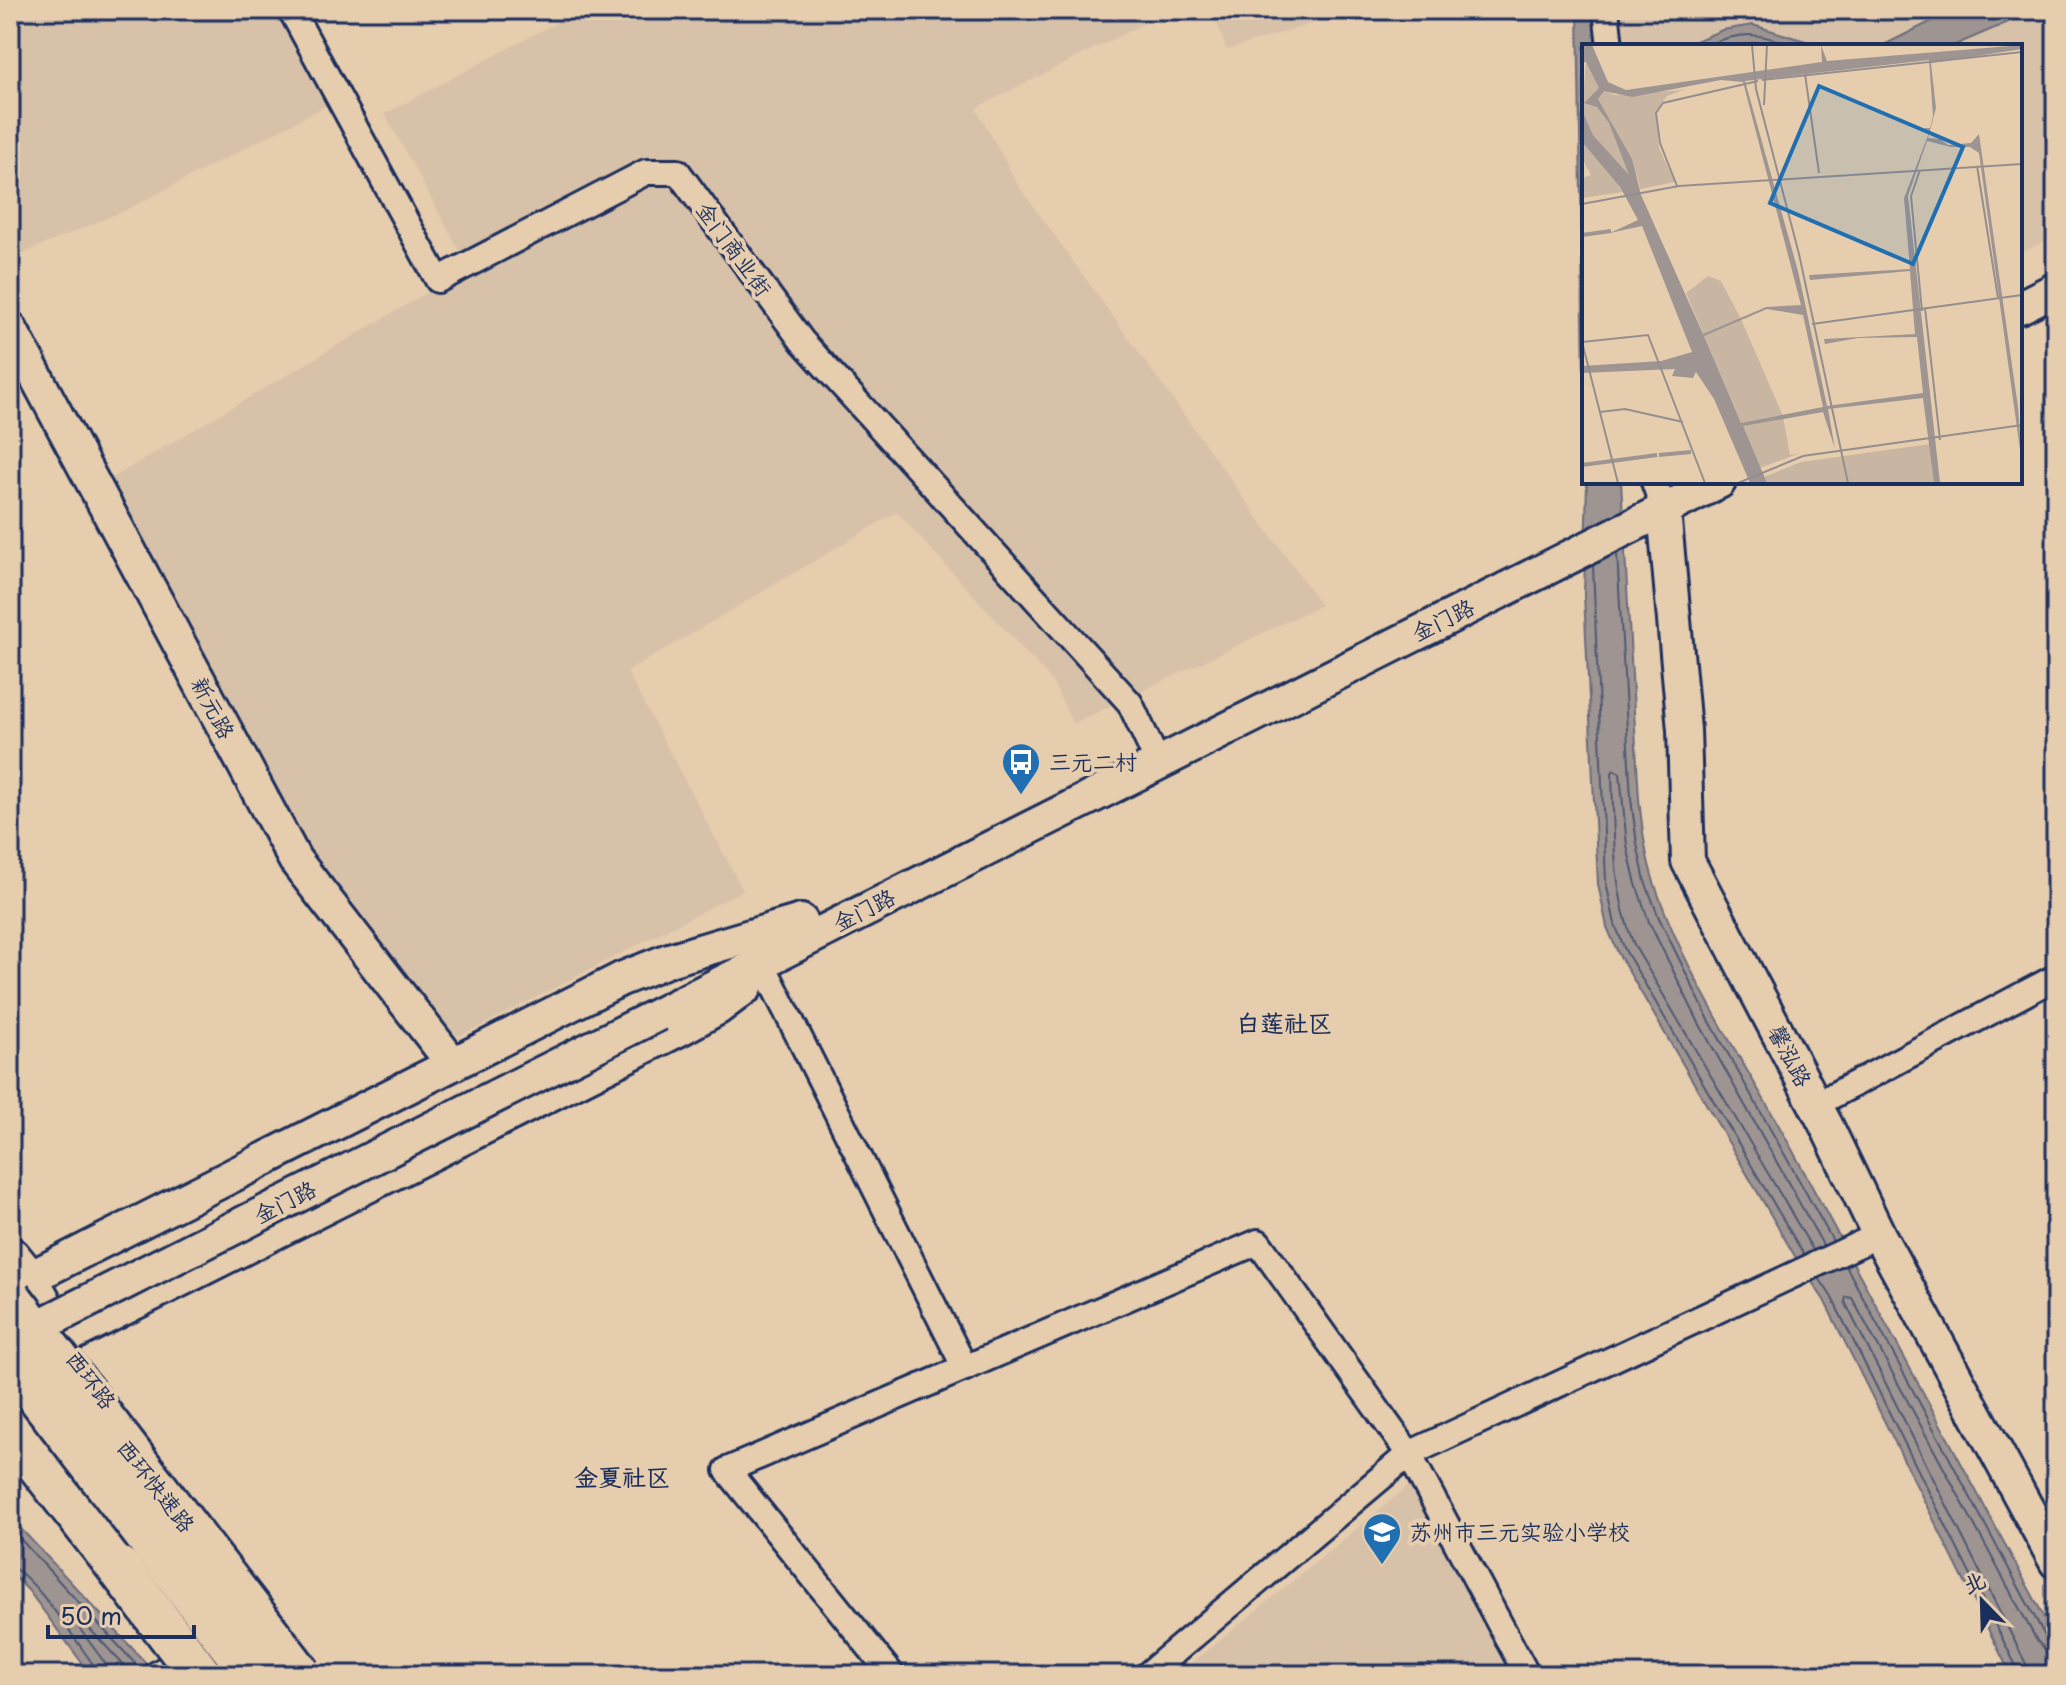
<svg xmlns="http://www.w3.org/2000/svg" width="2066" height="1685" viewBox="0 0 2066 1685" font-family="'Playpen Sans','LXGW WenKai TC',sans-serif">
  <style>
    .built { fill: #d7c1a8 }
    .water { fill: #9e9592; stroke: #6a6c7d; stroke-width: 2 }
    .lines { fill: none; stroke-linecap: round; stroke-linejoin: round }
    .shore { stroke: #4f5873; stroke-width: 2 }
    .street-casing { stroke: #1b2f5e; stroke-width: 30 }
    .secondary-casing { stroke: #1b2f5e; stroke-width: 38 }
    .primary-casing { stroke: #1b2f5e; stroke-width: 42 }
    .highway-casing { stroke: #1b2f5e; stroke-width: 48 }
    .street { stroke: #e6cdae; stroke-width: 24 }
    .secondary { stroke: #e6cdae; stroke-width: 32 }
    .primary { stroke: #e6cdae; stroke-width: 36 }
    .highway { stroke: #e6cdae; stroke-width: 42 }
    .secondary-bridge-casing { stroke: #1b2f5e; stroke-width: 38; stroke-linecap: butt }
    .highway-bridge-casing { stroke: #1b2f5e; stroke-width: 48; stroke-linecap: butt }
    .secondary-bridge { stroke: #e6cdae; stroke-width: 32 }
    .highway-bridge { stroke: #e6cdae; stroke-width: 42 }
    .labels { text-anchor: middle; stroke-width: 8; stroke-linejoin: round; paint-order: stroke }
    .street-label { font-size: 22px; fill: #1b2f5e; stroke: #e6cdae }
    .poi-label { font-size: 22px; fill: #1b2f5e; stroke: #e6cdae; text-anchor: start }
    .neighbourhood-label { font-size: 24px; font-weight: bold; fill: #1b2f5e; stroke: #e6cdae }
    .inset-river { fill: none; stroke: #9e9592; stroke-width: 4 }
    .inset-road { fill: none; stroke: #958e8e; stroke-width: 2 }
    .view { fill: #1f6fb2; fill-opacity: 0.15; stroke: #1f6fb2; stroke-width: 4 }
    .inset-edge { fill: none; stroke: #1b2f5e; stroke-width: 4 }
  </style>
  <rect width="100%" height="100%" fill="#e6cdae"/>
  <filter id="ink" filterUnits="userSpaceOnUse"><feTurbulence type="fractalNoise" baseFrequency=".0125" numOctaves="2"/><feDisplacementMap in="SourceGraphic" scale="16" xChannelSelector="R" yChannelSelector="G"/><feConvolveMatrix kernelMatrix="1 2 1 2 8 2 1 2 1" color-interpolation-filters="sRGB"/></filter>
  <g filter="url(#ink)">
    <!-- built -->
    <g class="built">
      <polygon points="10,10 281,10 331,103 128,209 10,259"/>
      <polygon points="580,10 1171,10 976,108 1018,185 1321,605 1073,724 1052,681 897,512 627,672 743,890 483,1025 459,1036 439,1039 357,944 280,792 105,482 435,288 474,277 385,114"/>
      <polygon points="1212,10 1355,10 1227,50"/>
      <polygon points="1594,10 2056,10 2056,236 2020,253 2020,46 1596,46"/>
      <polygon points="1410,1485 1509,1675 1176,1675 1212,1647"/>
    </g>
    <!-- water -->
    <g class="water">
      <polygon points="1578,10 1594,10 1596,46 1584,46 1584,379"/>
      <polygon points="1954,10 2036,10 1953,46 1882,46"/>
      <polygon points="1753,25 1822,46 1779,46 1756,42 1736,46 1684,46 1722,30"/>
      <path d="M1587,482H1621L1639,799C1642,826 1645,855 1654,882C1686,979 1747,1065 1795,1155C1882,1316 1969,1478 2056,1639V1675H2011L1824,1300L1796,1258L1618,953L1607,927L1598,884L1584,595Z"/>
      <polygon points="10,1517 145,1662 155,1675 91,1675 28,1590 10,1572"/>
    </g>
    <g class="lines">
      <!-- shore -->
      <g class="shore">
        <path d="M1705,46C1743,30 1758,33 1797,46"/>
        <polyline points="1617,553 1631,799 1637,844 1645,881 1659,918 1708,1018 1833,1241"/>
        <polyline points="1593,565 1606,882 1615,924 1625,950 1804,1255"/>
        <path d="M1813,1250L1634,945C1612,890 1614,832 1612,773L1614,770L1620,773L1627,846L1636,884L1649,922L1699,1023L1823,1245"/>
        <polyline points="1846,1266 2045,1636 2056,1641"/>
        <polyline points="1819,1278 1831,1296 2017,1668 2018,1675"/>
        <polyline points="10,1528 142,1671"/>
        <path d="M10,1567C30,1570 81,1648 95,1667L97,1675"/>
        <polyline points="107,1675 105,1663 79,1628 80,1623 85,1624 133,1675"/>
        <polyline points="2028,1675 2026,1664 1845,1302 1846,1297 1852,1298 2037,1641 2045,1649 2056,1651"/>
      </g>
      <defs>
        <g id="street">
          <polyline points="291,10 438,280 646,172 678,172 802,341 1130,703 1158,763"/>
          <polyline points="1606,10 1610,46"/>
          <polyline points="1654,482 1664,510"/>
          <polyline points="766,971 965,1368"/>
          <polyline points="1815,1105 2056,977"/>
          <polyline points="155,1675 195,1651"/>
          <polyline points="892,1675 727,1470 1258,1242 1409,1454 1527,1675"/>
          <polyline points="1147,1675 1409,1454 1879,1235"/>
        </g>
        <g id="secondary">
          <polyline points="2020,307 2056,289"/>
          <polyline points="10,328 295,860 453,1064"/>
          <polyline points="1664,510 1684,730 1688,861 1827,1127 1879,1235 2056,1562"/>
          <polyline points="659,1014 1719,482"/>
          <polyline points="10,1288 621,979 669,960 801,921"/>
          <polyline points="41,1350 680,1029 718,1008 746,987"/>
        </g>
        <polyline id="primary" points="10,1396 53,1452"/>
        <g id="highway">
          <polyline points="10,1259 27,1280 61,1341"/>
          <polyline points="10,1428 119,1568"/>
        </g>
      </defs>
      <!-- street casing -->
      <use href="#street" class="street-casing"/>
      <!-- secondary casing -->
      <use href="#secondary" class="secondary-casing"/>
      <!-- primary casing -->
      <use href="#primary" class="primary-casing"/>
      <!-- highway casing -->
      <use href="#highway" class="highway-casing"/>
      <!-- street -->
      <use href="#street" class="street"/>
      <!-- secondary -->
      <use href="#secondary" class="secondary"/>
      <!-- primary -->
      <use href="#primary" class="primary"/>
      <!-- highway -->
      <use href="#highway" class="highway"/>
      <defs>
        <polyline id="secondary-bridge" points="13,1339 659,1014"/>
        <g id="highway-bridge">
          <polyline points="10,1298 300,1675"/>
          <polyline points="10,1359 254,1675"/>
          <polyline points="119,1568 200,1675"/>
        </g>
      </defs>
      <!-- secondary-bridge casing -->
      <use href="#secondary-bridge" class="secondary-bridge-casing"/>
      <!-- highway-bridge casing -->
      <use href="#highway-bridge" class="highway-bridge-casing"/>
      <!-- secondary-bridge -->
      <use href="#secondary-bridge" class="secondary-bridge"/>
      <!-- highway-bridge -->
      <use href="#highway-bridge" class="highway-bridge"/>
    </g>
  </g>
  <!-- icons -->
  <defs>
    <symbol id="bus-pin" viewBox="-11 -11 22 30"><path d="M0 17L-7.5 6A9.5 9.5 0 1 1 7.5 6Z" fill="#1f6fb2" stroke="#e6cdae"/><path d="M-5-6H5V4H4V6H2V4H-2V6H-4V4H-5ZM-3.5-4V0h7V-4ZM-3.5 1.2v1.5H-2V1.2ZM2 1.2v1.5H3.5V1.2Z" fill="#fff"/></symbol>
    <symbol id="school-pin" viewBox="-11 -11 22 30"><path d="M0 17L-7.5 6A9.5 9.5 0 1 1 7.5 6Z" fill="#1f6fb2" stroke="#e6cdae"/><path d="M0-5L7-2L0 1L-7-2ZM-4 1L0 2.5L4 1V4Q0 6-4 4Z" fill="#fff"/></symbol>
  </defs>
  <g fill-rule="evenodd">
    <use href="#bus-pin" x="999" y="740" width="44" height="60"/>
    <use href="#school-pin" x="1360" y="1510" width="44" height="60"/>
  </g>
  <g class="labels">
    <!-- street labels -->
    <g class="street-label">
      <text transform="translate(734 249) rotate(54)" y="8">金门商业街</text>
      <text transform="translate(1443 620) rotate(-26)" y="8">金门路</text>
      <text transform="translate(213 708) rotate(62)" y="8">新元路</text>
      <text transform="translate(864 910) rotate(-27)" y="8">金门路</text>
      <text transform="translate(1790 1056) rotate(62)" y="8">馨泓路</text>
      <text transform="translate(285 1202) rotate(-27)" y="8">金门路</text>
      <text transform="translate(91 1380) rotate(53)" y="8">西环路</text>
      <text transform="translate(156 1486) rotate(52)" y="8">西环快速路</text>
    </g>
    <!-- poi labels -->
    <g class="poi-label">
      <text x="1049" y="770">三元二村</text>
      <text x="1410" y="1540">苏州市三元实验小学校</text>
    </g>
    <!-- neighbourhood labels -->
    <g class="neighbourhood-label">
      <text x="1284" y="1032">白莲社区</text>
      <text x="622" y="1486">金夏社区</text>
    </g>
  </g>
  <!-- overview -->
  <g transform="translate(1582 44)">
    <rect width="440" height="440" fill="#e6cdae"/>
    <path d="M4,18L17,42L32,51L102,46L85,52L74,67L77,104L93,138L58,145L55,131H46L11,91L0,66ZM0,98L34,138L41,148L0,154V134L9,131L0,114ZM126,232L139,237L158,273L201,372L208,411L218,409L178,424L104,249ZM348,400L352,439H185L182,433L219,418Z" fill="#c9b6a2"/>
    <path d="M0,1H10L26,38L44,46L240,18L239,1L245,17L440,1V5L349,19L354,64L346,94L358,95L366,101L389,99L397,90L436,363L440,420L397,109L388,103H369L345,97L326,152L358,439H352L341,354L246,365L253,405L241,368L161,382L185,439H168L132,355L114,328L111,334L90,332L93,325L0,329V322L79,317L110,308L60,182L28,189L56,176L38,143L0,98V66L11,91L47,131L27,79L15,63L2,59L17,44L4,18L0,19ZM347,16L351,72L348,84H342L347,89L322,154L328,225L227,231L228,236L328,227L333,290L242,295L243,300L276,294L335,293L341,349L245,362L216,227L163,37ZM139,36L161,38L219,261L184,263L121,290L59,151L50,115L16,55L22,47L50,53ZM185,265L221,271L241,363L159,379L122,292Z" fill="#9e9592" fill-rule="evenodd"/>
    <path class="inset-river" d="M0,191L29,187M77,411L109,408M0,421L75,411"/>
    <path class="inset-road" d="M170,1L174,45L217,210L266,439M223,30L237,129M180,36L440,8M182,61L185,1M395,122L416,254M338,126L329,152L340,267M95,142L78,99L74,69L81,59L176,37M0,160L97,142L440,120M343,264L358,396M230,280L440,251M0,298L66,291L123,439M0,298L36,439M18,368L43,365L101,378M156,439L221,412L440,381"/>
    <path class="view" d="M237,42L381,103L331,220L188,159Z"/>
    <rect width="440" height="440" class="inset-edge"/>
  </g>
  <!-- margin -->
  <rect width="2066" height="1685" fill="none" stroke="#e6cdae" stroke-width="40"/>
  <rect x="20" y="20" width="2026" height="1645" fill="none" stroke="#1b2f5e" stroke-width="3" filter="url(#ink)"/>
  <!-- north arrow -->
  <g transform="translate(1982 1601) rotate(337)" stroke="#e6cdae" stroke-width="6" paint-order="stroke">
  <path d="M0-6L14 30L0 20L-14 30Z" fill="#1b2f5e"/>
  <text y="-12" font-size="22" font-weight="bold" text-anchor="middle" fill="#1b2f5e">北</text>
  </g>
  <!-- scale -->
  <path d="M48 1625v12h146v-12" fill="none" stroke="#1b2f5e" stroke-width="4"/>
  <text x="60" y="1625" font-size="24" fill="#1b2f5e" stroke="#e6cdae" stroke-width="6" paint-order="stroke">50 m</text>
</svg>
